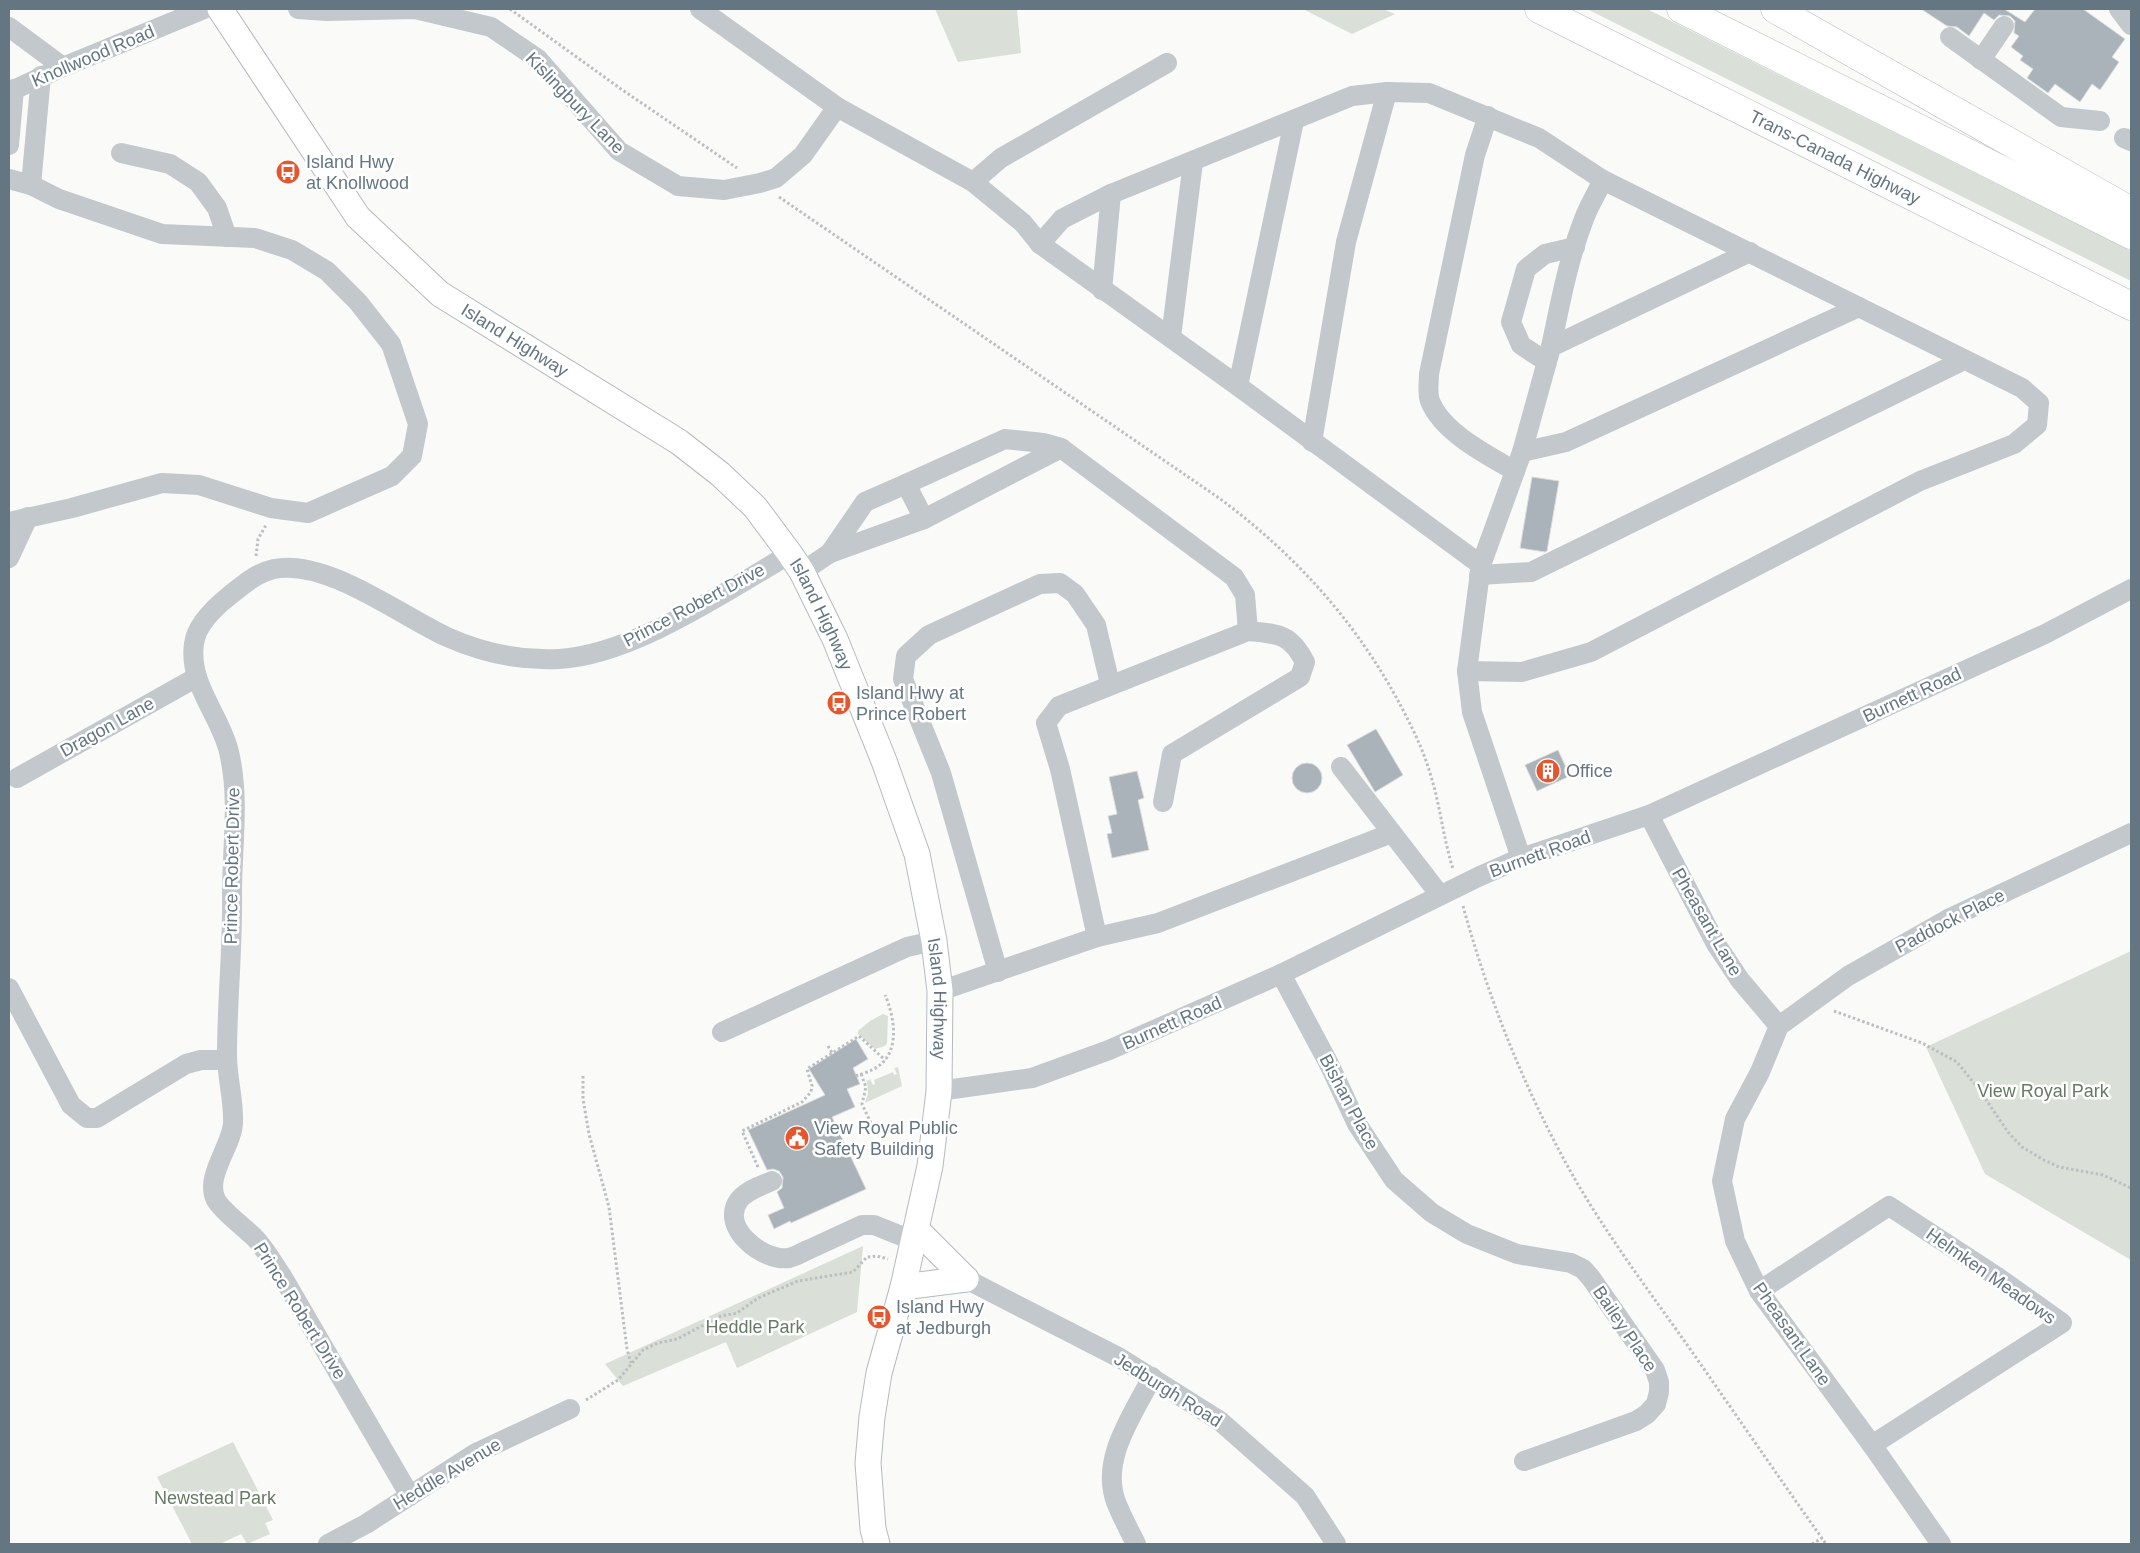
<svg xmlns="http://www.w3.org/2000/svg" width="2140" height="1553" viewBox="0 0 2140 1553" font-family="Helvetica,sans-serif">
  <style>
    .green { fill: #dadfd7 }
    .building { fill: #aab3b9; stroke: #dcdcda }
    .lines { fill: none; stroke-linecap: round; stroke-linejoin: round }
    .major-casing { stroke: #b5babe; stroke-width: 27 }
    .highway-casing { stroke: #b4b9bd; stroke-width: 29 }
    .path { stroke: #bbbfc2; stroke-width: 3; stroke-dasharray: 2.5 2.5; stroke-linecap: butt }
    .minor { stroke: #c3c8cc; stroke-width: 20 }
    .major { stroke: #fff; stroke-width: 25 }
    .highway { stroke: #fff; stroke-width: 28 }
    .labels { text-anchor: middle; stroke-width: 5; stroke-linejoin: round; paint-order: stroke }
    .street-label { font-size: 18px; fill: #657683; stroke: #fff }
    .poi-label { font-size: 18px; fill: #657683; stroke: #fff; text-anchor: start }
    .park-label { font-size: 18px; fill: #687a64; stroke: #fff }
  </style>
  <rect width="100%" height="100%" fill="#fafaf8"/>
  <!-- green -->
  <g class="green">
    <polygon points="935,9 1017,9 1021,53 958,62"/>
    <polygon points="1303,9 1383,9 1395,14 1352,34"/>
    <polygon points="1587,9 1647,9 2131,251 2131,281"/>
    <polygon points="2131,951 2131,1260 1985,1174 1926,1047"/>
    <polygon points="883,1014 888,1016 887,1043 885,1046 875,1049 858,1034 858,1031 870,1021"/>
    <polygon points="898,1067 902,1086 865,1103 868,1093 867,1081 870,1079 873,1085 875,1084 874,1080 893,1072 894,1075 897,1074 894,1068"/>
    <polygon points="863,1246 857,1312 737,1368 726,1342 623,1386 605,1364"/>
    <polygon points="233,1442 273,1520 265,1523 270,1534 247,1544 241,1534 220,1544 192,1544 157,1477"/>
  </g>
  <!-- building -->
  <g class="building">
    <polygon points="1921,9 2004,9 2025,22 2035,9 2083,9 2125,39 2112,57 2119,62 2100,90 2092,84 2080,102 2055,84 2048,93 2027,78 2033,69 2020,60 2023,56 2011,47 2019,36 2014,33 2015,21 2010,16 1999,15 1994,20 1984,13 1969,36 1957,27 1947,26"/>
    <polygon points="1532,477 1559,481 1547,551 1545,552 1520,548"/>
    <polygon points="1376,729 1403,775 1375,792 1347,745"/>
    <polygon points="1558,750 1570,776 1537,791 1525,765"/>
    <circle cx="1307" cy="778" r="15"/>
    <polygon points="1137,771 1144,798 1138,800 1149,850 1112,858 1107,834 1112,833 1108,816 1117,814 1109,777"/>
    <polygon points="856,1039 868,1059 853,1068 860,1084 847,1089 855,1107 832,1117 866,1189 791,1223 790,1221 774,1229 768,1215 784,1208 777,1192 782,1188 783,1177 779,1171 773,1169 767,1170 748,1130 825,1095 809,1069"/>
  </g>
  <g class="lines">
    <defs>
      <g id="major">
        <path id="s1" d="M220,9L358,217L440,294L679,442L720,474L755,507L790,554L802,572L835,639L884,761L917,854L934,941L940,991L939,1091L930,1166L903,1287L879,1373L872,1417L868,1463L873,1529L877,1544"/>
        <polyline points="917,1230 966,1279"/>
        <polyline points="903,1287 966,1279"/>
      </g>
      <g id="highway">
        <path id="s2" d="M1539,9L2131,306"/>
        <polyline points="1681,9 2131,235"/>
        <polyline points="1775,9 2131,211"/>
      </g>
    </defs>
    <!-- major casing -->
    <use href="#major" class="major-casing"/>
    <!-- highway casing -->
    <use href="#highway" class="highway-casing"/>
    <!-- path -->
    <g class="path">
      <polyline points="510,9 621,89 737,168"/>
      <path d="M779,197L1219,498C1292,552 1352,617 1396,697C1409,721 1422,746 1430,773C1440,804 1443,837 1453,869"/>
      <polyline points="256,556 258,539 266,525"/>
      <path d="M1463,906C1487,993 1519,1075 1561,1154C1597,1222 1644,1284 1688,1346C1734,1412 1780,1479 1826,1544"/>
      <polyline points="1834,1011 1922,1043 1957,1062 1978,1088 2008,1132 2022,1147 2044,1160 2059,1167 2103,1175 2131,1188"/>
      <polyline points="828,1046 832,1053"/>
      <polyline points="861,1074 866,1087 862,1104 876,1134"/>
      <polyline points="583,1076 583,1099 589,1134 609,1207 627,1349 631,1363"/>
      <path d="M856,1076C864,1073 875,1070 881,1064C900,1048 894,1015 885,995"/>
      <polyline points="758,1167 742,1131 802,1102 811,1092 812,1086 807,1069 859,1036 885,1060"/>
      <polyline points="586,1400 618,1380 643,1350 658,1343 677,1339 721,1316 737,1313 758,1298 798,1281 853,1272 867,1257 877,1256 888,1259"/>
      <polyline points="1812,1544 1822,1538"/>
    </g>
    <!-- minor -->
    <g class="minor">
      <polyline points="298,9 327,11 415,9 491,27 538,59 619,151 678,186 724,190 760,183 776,178 803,155 837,107"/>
      <polyline points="700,9 837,107 973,182 1023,223 1040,244 1238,386 1481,565"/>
      <polyline points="2119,9 2131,25"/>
      <polyline points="9,27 63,67"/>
      <polyline points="1950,37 2061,117 2100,121"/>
      <polyline points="1981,60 2004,26"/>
      <polyline points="9,92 63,67 204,9"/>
      <path d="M1488,116L1475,155L1429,374C1429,382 1427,393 1430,401C1442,432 1487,455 1515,471"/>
      <polyline points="2124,138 2131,141"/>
      <polyline points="9,145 14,89"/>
      <polyline points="121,153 170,164 198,182 217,208 227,237"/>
      <polyline points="9,179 31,185 59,199 162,234 255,238 292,250 327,271 358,302 391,344 418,424 412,456 392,476 308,513 271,508 199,485 162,483 72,508 9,522"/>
      <polyline points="973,182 1001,158 1167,63"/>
      <polyline points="31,185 41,76"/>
      <polyline points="1040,244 1062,219 1111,194 1352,96 1387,92 1429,93 1539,138 1603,180 2022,388 2039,403 2037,425 2014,444 1920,481 1591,652 1522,672 1467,671"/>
      <polyline points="1102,290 1111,194"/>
      <polyline points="1171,337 1193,162"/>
      <path d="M1551,347C1560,304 1568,260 1584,219C1589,205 1597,193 1603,180"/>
      <polyline points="1547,362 1521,345 1511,322 1526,269 1545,254 1575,247"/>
      <polyline points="1238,386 1294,121"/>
      <polyline points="1312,442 1346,242 1387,92"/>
      <polyline points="1522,452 1566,442 1859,307"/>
      <polyline points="906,484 924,519"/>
      <polyline points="830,553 865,502 906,484 1005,439 1043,443 1061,448 1234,577 1245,595 1248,631"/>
      <polyline points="9,558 28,517"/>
      <polyline points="802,572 830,553 924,519 1061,448"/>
      <polyline points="1479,575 1531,572 1964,360"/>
      <polyline points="1341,767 1440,895"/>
      <polyline points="17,778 197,677"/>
      <polyline points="1649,815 1716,944 1740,980 1779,1026 1760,1072 1735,1119 1722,1181 1735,1241 1759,1291 1872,1445 1941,1544"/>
      <polyline points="1521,858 1472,712 1467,671 1481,565 1522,452 1551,347 1750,252"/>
      <path d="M1097,937L1060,769L1046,723L1059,706L1248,631C1278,634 1290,633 1305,662L1300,677L1172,754L1163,802"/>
      <polyline points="998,972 941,773 903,679 906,656 929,635 1040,584 1060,583 1075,594 1096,625 1110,684"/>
      <polyline points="1281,974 1329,1064 1357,1124 1394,1180 1432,1213 1467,1234 1517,1254 1571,1263 1583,1269 1591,1278 1655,1370 1659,1382 1659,1392 1656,1404 1647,1414 1636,1421 1524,1461"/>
      <polyline points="9,988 71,1105 87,1118 97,1118 186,1064 201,1060 227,1060"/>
      <polyline points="940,991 1097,937 1158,923 1392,833"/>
      <polyline points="1779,1026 1848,976 1950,918 2131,833"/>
      <polyline points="722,1032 907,947 934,941"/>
      <polyline points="939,1091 1032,1078 1109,1050 1281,974 1478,877 1521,858 1649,815 2045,634 2131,589"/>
      <path d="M772,1181C761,1186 747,1190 739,1200C719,1227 763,1262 789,1258C796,1257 804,1251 810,1249C827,1241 845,1233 862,1225H874L914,1241"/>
      <polyline points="966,1279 1120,1358 1220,1421 1305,1496 1336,1544"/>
      <polyline points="1759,1291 1889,1206 1996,1276 2062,1323 1872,1445"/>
      <path d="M410,1496L282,1276C273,1263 265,1248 254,1237C244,1227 223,1212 216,1200C204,1177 232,1146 233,1123C234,1100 227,1078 227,1055C227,1001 233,947 232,893C232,846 240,799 229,752C221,716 188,684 194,644C196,625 214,608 229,596C243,585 256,573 274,569C326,558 401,616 447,637C483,653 520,661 559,659C633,655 726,591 790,554"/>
      <polyline points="328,1544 366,1524 476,1453 570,1409"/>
      <path d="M1136,1544C1129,1530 1122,1517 1116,1502C1100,1459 1133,1415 1152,1377"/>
    </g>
    <!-- major -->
    <use href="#major" class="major"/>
    <!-- highway -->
    <use href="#highway" class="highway"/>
  </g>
  <!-- icons -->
  <defs>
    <symbol id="bus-disc" viewBox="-11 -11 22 22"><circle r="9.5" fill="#e4572e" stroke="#fff"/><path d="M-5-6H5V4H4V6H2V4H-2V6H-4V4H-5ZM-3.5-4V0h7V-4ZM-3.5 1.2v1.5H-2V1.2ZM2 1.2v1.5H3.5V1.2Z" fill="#fff"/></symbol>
    <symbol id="building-disc" viewBox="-11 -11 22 22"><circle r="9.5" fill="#e4572e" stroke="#fff"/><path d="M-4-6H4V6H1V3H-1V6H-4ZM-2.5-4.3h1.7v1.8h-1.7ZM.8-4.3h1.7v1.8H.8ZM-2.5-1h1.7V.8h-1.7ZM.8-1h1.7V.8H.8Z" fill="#fff"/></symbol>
    <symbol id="civic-disc" viewBox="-11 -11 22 22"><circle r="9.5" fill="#e4572e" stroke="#fff"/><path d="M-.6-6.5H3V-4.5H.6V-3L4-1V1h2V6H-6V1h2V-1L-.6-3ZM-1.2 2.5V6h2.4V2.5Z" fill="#fff"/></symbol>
  </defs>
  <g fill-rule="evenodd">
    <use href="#bus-disc" x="274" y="158" width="28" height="28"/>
    <use href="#bus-disc" x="825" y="689" width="28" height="28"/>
    <use href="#building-disc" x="1534" y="757" width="28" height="28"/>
    <use href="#civic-disc" x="783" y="1124" width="28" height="28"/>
    <use href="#bus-disc" x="865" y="1303" width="28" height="28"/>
  </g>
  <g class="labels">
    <!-- street labels -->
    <g class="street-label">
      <text transform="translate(93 56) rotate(-23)" y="6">Knollwood Road</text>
      <text transform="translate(575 103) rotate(46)" y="6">Kislingbury Lane</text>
      <text dy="6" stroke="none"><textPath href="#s2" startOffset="331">Trans-Canada Highway</textPath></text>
      <text dy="6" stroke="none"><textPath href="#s1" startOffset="450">Island Highway</textPath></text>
      <text transform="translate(694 605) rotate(-28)" y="6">Prince Robert Drive</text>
      <text dy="6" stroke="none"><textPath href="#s1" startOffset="870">Island Highway</textPath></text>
      <text transform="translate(1912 695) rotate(-25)" y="6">Burnett Road</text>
      <text transform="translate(107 727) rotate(-29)" y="6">Dragon Lane</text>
      <text transform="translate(1540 854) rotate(-20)" y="6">Burnett Road</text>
      <text transform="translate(232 866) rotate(-89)" y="6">Prince Robert Drive</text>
      <text transform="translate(1950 921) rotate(-27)" y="6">Paddock Place</text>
      <text transform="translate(1707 922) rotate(60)" y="6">Pheasant Lane</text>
      <text dy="6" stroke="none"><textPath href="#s1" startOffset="1275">Island Highway</textPath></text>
      <text transform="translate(1172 1023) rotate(-24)" y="6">Burnett Road</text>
      <text transform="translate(1349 1102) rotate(62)" y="6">Bishan Place</text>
      <text transform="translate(1991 1276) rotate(35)" y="6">Helmken Meadows</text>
      <text transform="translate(300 1311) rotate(58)" y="6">Prince Robert Drive</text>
      <text transform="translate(1625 1329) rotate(56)" y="6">Bailey Place</text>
      <text transform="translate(1792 1334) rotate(55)" y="6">Pheasant Lane</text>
      <text transform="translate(1168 1390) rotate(32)" y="6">Jedburgh Road</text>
      <text transform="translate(447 1474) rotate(-31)" y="6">Heddle Avenue</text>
    </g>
    <!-- poi labels -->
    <g class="poi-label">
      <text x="306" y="168">Island Hwy<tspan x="306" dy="21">at Knollwood</tspan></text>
      <text x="856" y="699">Island Hwy at<tspan x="856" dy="21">Prince Robert</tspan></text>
      <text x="1566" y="777">Office</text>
      <text x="814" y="1134">View Royal Public<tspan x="814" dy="21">Safety Building</tspan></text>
      <text x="896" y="1313">Island Hwy<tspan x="896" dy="21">at Jedburgh</tspan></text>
    </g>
    <!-- park labels -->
    <g class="park-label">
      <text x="2043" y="1097">View Royal Park</text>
      <text x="755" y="1333">Heddle Park</text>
      <text x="215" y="1504">Newstead Park</text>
    </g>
  </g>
  <!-- border -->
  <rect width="2140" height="1553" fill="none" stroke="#657683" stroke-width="20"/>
</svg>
